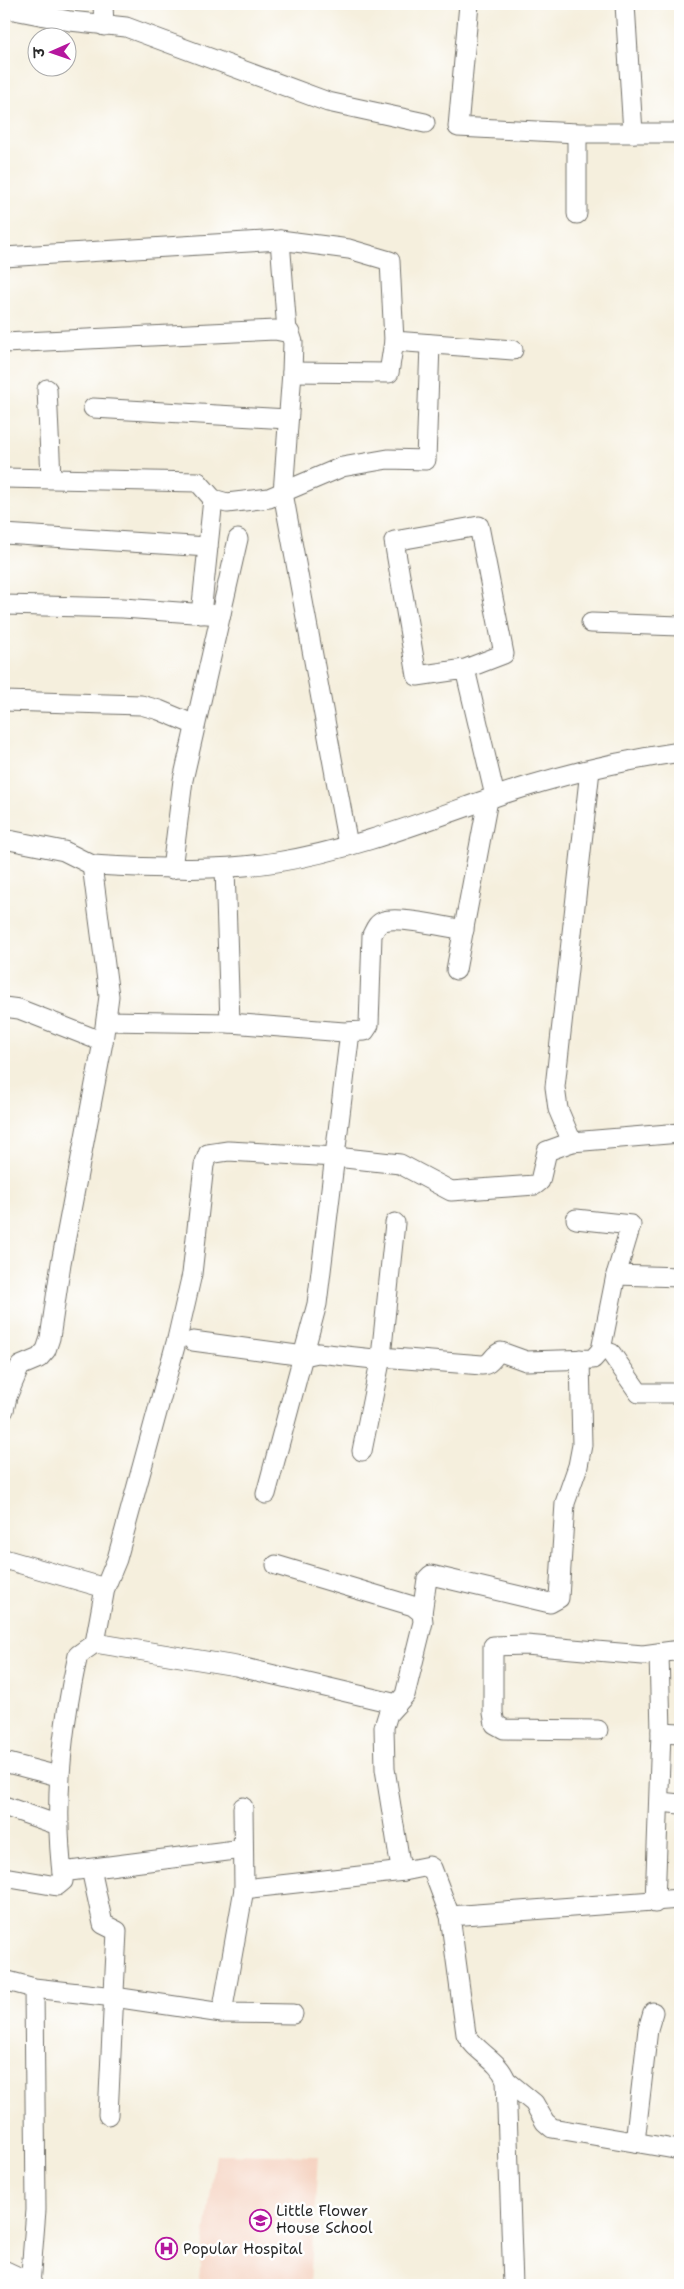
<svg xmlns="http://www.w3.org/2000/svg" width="684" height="2289" viewBox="0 0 684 2289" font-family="'Shantell Sans','Playpen Sans Deva',sans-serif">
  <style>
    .built { fill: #f5d3c1 }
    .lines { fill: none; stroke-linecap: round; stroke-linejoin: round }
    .minor-casing { stroke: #727069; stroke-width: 21 }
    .tertiary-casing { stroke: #727069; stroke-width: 26 }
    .minor { stroke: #fff; stroke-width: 19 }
    .tertiary { stroke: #fff; stroke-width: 24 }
    .labels { text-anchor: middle; stroke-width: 5; stroke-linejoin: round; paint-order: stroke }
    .poi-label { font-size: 15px; fill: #2b2b2b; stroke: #fff; text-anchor: start }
  </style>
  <rect width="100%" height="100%" fill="#fff"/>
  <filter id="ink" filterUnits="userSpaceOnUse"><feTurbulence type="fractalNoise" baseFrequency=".02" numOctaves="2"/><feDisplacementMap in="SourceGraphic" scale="10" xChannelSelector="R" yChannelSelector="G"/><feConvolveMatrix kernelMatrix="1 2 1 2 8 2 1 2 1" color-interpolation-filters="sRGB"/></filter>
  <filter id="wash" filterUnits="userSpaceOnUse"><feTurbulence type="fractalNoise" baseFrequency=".0096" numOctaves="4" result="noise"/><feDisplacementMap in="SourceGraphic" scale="20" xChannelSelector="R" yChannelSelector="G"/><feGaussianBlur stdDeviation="1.12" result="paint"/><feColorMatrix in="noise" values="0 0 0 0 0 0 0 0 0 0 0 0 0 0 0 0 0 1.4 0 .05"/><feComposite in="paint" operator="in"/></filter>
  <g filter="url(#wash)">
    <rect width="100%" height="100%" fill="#f5efdd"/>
    <!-- built -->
    <polygon class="built" points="216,2154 318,2156 310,2285 198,2284"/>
  </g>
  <g filter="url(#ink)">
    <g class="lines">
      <defs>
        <g id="minor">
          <polyline points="103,4 104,26"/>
          <polyline points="469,4 458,127 577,133 680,133"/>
          <polyline points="625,4 633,133"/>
          <polyline points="4,8 70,21 126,27 328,102 425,123"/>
          <polyline points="577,133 577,214"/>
          <polyline points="280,240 287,331"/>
          <polyline points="4,257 280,240 349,249 390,261 394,341 513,350"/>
          <polyline points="4,343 275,330 290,333 293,342 292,372 283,493 348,845"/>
          <polyline points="292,372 389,373 394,341"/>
          <polyline points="47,389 51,478"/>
          <polyline points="93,408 288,419"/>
          <polyline points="4,478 198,482 213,499 227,503 269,498 342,467 388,459 426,460 430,344"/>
          <polyline points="4,534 208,547"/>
          <polyline points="5,605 123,608 221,615"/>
          <polyline points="201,614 213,499"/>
          <polyline points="591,623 680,626"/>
          <polyline points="465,669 504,654 479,526 394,541 417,676 465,669 495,796"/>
          <polyline points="4,701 141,705 159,710 195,725"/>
          <polyline points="4,839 64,851 92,865 109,996 103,1042 61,1263 50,1338 46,1350 39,1358 20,1366 7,1397 4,1410"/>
          <path d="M92,865C154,868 215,872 277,862C352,850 425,821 497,796C556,776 619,761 680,752"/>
          <polyline points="225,868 230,1023"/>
          <polyline points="172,869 183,780 238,539"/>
          <polyline points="456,970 488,800"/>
          <polyline points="4,1007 19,1009 103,1042"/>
          <path d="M106,1021L230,1023L344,1032L365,1031L369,1025L372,935C375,929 377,923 384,921C398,916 447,927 464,930"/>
          <polyline points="572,1142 558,1109 555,1087 590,770"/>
          <polyline points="616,1275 680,1277"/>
          <path d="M193,1341L304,1356L318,1353L374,1359L381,1357L482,1365C492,1365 493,1354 501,1352L526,1361L593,1359L601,1350L616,1275L631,1225L576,1219"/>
          <polyline points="611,1353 639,1393 680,1393"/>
          <polyline points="362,1451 381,1357 395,1223"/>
          <polyline points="266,1494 317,1304 350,1032"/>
          <polyline points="4,1559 105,1588 95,1643 236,1666 397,1704"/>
          <path d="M276,1565L413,1606L422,1613L423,1622L405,1695L388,1714L384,1727L385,1769L400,1863L404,1871L429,1866L432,1868L450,1916L466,2034C476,2053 498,2059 506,2080L513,2285"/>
          <polyline points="105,1588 117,1559 177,1339 192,1274 204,1165 208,1154 228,1151 336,1157 400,1164 451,1191 535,1185 540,1181 547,1151 572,1142 680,1133"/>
          <polyline points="422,1613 427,1579 431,1575 550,1603 559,1598 565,1503 578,1466 582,1445 580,1359"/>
          <polyline points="598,1730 504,1729 495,1724 493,1713 493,1646 526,1645 643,1655 680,1650"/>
          <polyline points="661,1732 680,1733"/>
          <polyline points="4,1762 58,1776"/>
          <polyline points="660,1802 680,1804"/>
          <polyline points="4,1806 58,1825"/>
          <polyline points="91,1869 103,1924 117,1931 108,2115"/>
          <polyline points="62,1872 243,1849"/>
          <path d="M4,1877L57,1886L63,1881C53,1804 61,1730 78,1655L95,1643"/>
          <polyline points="244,1889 404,1871"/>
          <polyline points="655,1903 661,1732 659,1653"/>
          <polyline points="450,1916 680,1899"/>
          <polyline points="4,1980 34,1988 114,1997 222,2013 293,2014"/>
          <polyline points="222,2013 244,1889 243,1807"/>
          <polyline points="506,2080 534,2103 545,2122 552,2128 680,2150"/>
          <polyline points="635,2142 648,2029 653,2012"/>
          <polyline points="30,2285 36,2210 34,1988"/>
        </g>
        <polyline id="tertiary" points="4,2273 30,2285"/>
      </defs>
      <!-- minor casing -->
      <use href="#minor" class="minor-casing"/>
      <!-- tertiary casing -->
      <use href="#tertiary" class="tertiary-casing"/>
      <!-- minor -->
      <use href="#minor" class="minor"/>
      <!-- tertiary -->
      <use href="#tertiary" class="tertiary"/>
    </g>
  </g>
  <!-- icons -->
  <defs>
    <symbol id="school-ring" viewBox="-11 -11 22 22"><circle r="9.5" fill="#fff" stroke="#b5179e" stroke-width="1.5"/><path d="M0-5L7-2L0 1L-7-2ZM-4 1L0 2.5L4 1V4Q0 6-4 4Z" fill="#b5179e"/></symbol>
    <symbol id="hospital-ring" viewBox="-11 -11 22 22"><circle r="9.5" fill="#fff" stroke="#b5179e" stroke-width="1.5"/><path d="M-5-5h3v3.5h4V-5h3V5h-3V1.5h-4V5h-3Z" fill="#b5179e"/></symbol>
  </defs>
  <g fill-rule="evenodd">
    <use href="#school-ring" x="248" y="2208" width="25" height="25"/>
    <use href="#hospital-ring" x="154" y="2236" width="25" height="25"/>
  </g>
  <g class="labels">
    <!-- poi labels -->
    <g class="poi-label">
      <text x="276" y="2216">Little Flower<tspan x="276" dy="17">House School</tspan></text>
      <text x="183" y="2254">Popular Hospital</text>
    </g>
  </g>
  <!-- margin -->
  <rect width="684" height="2289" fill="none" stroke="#fff" stroke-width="20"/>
  <!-- north arrow -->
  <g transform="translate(52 52) rotate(268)"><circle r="24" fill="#ffffff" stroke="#aaaaaa"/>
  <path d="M0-4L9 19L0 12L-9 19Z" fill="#b5179e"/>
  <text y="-8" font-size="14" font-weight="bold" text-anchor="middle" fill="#2b2b2b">उ</text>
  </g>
</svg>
